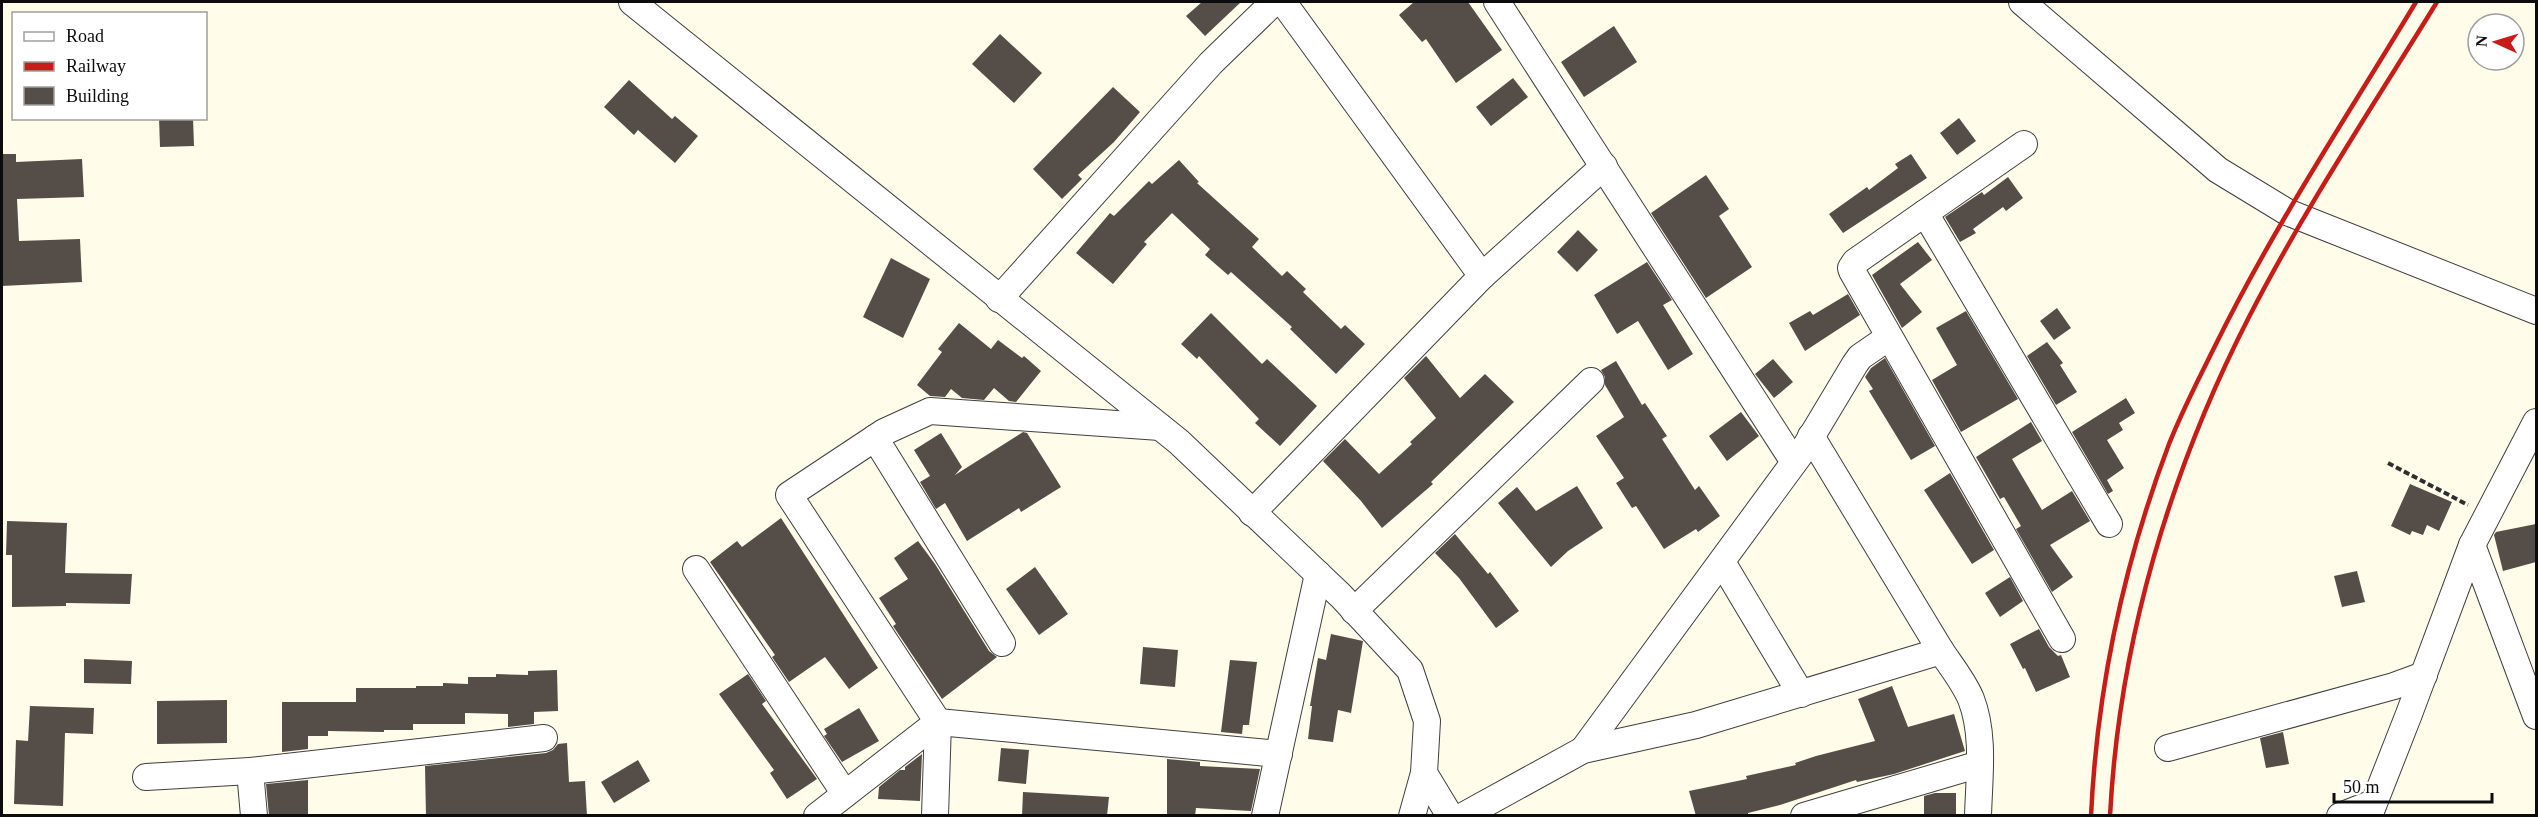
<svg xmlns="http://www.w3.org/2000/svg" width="2538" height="817" viewBox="0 0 2538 817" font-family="'Times New Roman',serif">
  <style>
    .building { fill: #554d47 }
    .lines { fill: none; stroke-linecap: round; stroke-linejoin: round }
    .minor-casing { stroke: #3f3f3f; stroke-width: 28 }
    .path { stroke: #2e2e2e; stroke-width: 4; stroke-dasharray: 6 3; stroke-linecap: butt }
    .minor { stroke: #fff; stroke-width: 26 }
    .rail { stroke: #c71c18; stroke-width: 4.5 }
  </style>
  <rect width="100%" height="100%" fill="#fffcea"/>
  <!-- building -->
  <g class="building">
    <polygon points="1202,2 1241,2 1205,36 1186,16"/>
    <polygon points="1414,2 1468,2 1502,50 1456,83 1426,39 1422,42 1399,15"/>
    <polygon points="1614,26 1637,62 1584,97 1561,62"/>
    <polygon points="1000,34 1042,73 1014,103 972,64"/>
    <polygon points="1513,78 1528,97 1491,126 1476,107"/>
    <polygon points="629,80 672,119 675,116 698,136 675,163 638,130 634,135 604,107"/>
    <polygon points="1113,87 1140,112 1114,142 1078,175 1082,179 1062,199 1033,169"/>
    <polygon points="159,118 193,118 194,146 160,147"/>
    <polygon points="1959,118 1976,141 1957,155 1940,133"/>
    <polygon points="2,154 16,154 16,162 82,159 84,197 17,199 19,241 80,239 82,282 2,286"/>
    <polygon points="1911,154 1927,178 1843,233 1829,214 1867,187 1869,190 1898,168 1895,164"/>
    <polygon points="1179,160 1199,182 1197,183 1259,239 1252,247 1282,276 1287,271 1306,289 1303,292 1341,329 1345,325 1365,344 1336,374 1290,329 1292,327 1231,272 1228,275 1205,255 1210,249 1172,213 1144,242 1147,244 1113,284 1076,253 1110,213 1114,216 1149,181 1152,184"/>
    <polygon points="1706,175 1729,209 1719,216 1752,267 1706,298 1651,213"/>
    <polygon points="2008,177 2023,198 2006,211 2003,207 1973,229 1976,233 1960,242 1945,217 1982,192 1984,195"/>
    <polygon points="1578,230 1598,250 1577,272 1557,252"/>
    <polygon points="1918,242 1932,260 1900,284 1922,312 1902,328 1872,275"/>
    <polygon points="891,258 930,279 903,338 863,317"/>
    <polygon points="1647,262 1672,300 1663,305 1693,354 1668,370 1638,321 1617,334 1594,295"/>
    <polygon points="1848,294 1860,315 1805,351 1789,323 1810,311 1813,315"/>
    <polygon points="2057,308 2071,328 2054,340 2040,321"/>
    <polygon points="1966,311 2018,399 1961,432 1932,380 1957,365 1936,328"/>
    <polygon points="1211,313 1262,364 1267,359 1317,406 1280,446 1255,423 1259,419 1199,356 1197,359 1181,344"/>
    <polygon points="959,323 991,349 998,340 1022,358 1024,356 1041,371 1016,402 1009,401 994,388 984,400 962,398 951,389 945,397 930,396 917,385 942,352 938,349"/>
    <polygon points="2047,342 2063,363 2060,365 2077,392 2056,405 2027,356"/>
    <polygon points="1426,356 1460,398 1485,374 1514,402 1431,482 1433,484 1382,528 1361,501 1323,461 1345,439 1379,474 1412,444 1410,442 1436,418 1404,378"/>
    <polygon points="1885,358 1935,446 1911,460 1869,391 1873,389 1865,377 1871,368"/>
    <polygon points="1773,359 1793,382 1774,398 1755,374"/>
    <polygon points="1616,361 1642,405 1645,403 1667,436 1662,439 1695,490 1699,486 1720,516 1698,532 1696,529 1664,549 1636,506 1632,508 1616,483 1624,478 1596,436 1624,417 1605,385 1605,377 1601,370"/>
    <polygon points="2126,398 2135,413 2119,423 2123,430 2107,440 2124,468 2107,480 2113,491 2108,494 2072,432"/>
    <polygon points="1741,412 1759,436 1727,461 1709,436"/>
    <polygon points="2031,422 2042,441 2012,459 2042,510 2072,491 2090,521 2050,545 2073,577 2052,592 2016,529 2021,526 2004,497 2000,499 1976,457"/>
    <polygon points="1023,432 1027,433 1061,487 1021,512 1019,508 967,541 945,503 936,509 920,482 930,476 914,450 941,433 962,467 955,475"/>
    <polygon points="1950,473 1994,550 1972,564 1924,490"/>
    <polygon points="2410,484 2452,502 2439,531 2427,525 2423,535 2412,531 2410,535 2391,526"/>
    <polygon points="1577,486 1603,528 1568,551 1551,567 1498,503 1517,487 1536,511"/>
    <polygon points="781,518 878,668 849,689 825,657 789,682 772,657 775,655 710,562 737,541 742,547"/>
    <polygon points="7,521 67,523 65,573 132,574 130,604 66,603 66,606 12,607 12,555 6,555"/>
    <polygon points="2536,524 2536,562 2503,571 2494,535 2496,532"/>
    <polygon points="1455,534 1488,574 1490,572 1519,611 1496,628 1459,578 1435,553"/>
    <polygon points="918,541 935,564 989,651 997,657 942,699 893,626 896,624 879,598 908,579 894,558"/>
    <polygon points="1035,567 1068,614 1039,635 1006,589"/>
    <polygon points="2357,571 2365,602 2342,607 2334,576"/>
    <polygon points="2010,577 2023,601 2000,617 1985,593"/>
    <polygon points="2039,629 2049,647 2058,656 2061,655 2070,677 2036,692 2025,668 2023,669 2010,644"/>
    <polygon points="1331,634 1363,641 1351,713 1338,710 1333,742 1308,739 1312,706 1310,706 1318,658 1326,660"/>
    <polygon points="1143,647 1178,650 1175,687 1140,684"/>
    <polygon points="84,659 132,661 131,684 84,683"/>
    <polygon points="1230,660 1257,662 1249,725 1243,725 1242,734 1221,732"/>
    <polygon points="557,670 558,711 534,712 534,724 508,727 508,714 465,713 465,724 413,724 413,730 384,730 384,732 328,731 328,736 308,736 308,749 282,752 282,702 356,702 356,688 416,688 416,686 443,686 443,683 468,684 468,677 496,677 496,674 528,675 528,671"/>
    <polygon points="748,674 766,701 762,704 817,779 787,799 770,773 774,770 719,694"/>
    <polygon points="1892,686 1908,727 1954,714 1965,751 1894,774 1857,782 1856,780 1780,805 1748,813 1748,816 1696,816 1689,791 1747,779 1746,776 1796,765 1795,763 1816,756 1875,741 1858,699"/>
    <polygon points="227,700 227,743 157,744 157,701"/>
    <polygon points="30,706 94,708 93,734 65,733 63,806 14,804 16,740 28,741"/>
    <polygon points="859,708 879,741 842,762 824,736 827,734 824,729"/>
    <polygon points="2283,732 2289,764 2266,768 2260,738"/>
    <polygon points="567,743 569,782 585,781 587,816 426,816 425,766 546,753 553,750 558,744"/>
    <polygon points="1001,748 1029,750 1026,784 998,781"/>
    <polygon points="922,754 920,801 878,799 879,787 900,770 905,770 905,767"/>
    <polygon points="1167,759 1200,762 1200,766 1260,769 1251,811 1196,808 1195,816 1167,816"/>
    <polygon points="638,760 650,781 614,803 601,782"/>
    <polygon points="308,780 308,816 269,816 266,784"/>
    <polygon points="1023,792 1109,797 1107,816 1022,816"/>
    <polygon points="1935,793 1956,793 1956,816 1924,815 1924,796"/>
  </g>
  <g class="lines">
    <defs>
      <g id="minor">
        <polyline points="632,2 1179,442 1341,596 1410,670 1427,721 1424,773 1412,816"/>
        <polyline points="1283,2 1482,276"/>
        <polyline points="1497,2 1794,462"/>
        <polyline points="2022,2 2218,170 2287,212 2536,311"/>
        <polyline points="1925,213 2024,144"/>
        <polyline points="999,299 1211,63 1274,2"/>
        <polyline points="875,438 1002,643"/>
        <polyline points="1252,513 1482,276 1604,166"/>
        <polyline points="2472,545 2536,716"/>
        <polyline points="1722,562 1801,694"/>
        <polyline points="696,569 845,794"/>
        <polyline points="1354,611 1591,381"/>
        <polyline points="2062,639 1852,271 1851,268 1855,262 1925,213 2109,524"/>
        <path d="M1941,651C1951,666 1964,682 1971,699C1985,735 1979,778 1978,816"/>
        <polyline points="2168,748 2394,686 2424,675"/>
        <polyline points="1583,750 1804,449 1855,364 1860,357 1889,337"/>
        <polyline points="250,771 254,816"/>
        <polyline points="1424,773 1450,816"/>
        <polyline points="146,777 250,771 544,738"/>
        <polyline points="817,816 938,722 1279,754"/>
        <polyline points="935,816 938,722 789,495 884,432 930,411 1160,427"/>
        <polyline points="1265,816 1318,574"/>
        <polyline points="1463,816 1583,750 1696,725 1941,651 1811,436"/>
        <polyline points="1804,816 1980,764"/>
        <polyline points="2340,816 2373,803"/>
        <polyline points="2369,816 2409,714 2472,545 2536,422"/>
      </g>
    </defs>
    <!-- minor casing -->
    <use href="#minor" class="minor-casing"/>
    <!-- path -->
    <polyline class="path" points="2388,463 2468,505"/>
    <!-- minor -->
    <use href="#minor" class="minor"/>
    <!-- rail -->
    <g class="rail">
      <path d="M2091,816C2097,689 2124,563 2169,444C2182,411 2199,378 2215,346C2274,226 2348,115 2416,2"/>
      <path d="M2110,816C2119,642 2170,471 2249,317C2305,208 2373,106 2437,2"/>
    </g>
  </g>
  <!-- border -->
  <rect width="2538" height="817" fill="none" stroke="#0c0c0c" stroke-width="6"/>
  <!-- legend -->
  <rect x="12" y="12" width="195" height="108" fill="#ffffff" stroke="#9e9e9e" stroke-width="1.5"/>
  <rect x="24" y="32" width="30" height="9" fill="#ffffff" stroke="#9e9e9e" stroke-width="1.5"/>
  <text x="66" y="42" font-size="18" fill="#0c0c0c">Road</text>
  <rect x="24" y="62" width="30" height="9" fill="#c71c18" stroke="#9e9e9e" stroke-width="1.5"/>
  <text x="66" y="72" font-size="18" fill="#0c0c0c">Railway</text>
  <rect x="24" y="87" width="30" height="18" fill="#554d47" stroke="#9e9e9e" stroke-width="1.5"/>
  <text x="66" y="102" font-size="18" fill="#0c0c0c">Building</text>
  <!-- north arrow -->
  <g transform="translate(2496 42) rotate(274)"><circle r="28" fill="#ffffff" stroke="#9e9e9e" stroke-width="1.5"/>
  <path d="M0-4.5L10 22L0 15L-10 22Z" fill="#c71c18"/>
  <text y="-9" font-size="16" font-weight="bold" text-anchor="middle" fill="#0c0c0c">N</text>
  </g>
  <!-- scale -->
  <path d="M2334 793v9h158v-9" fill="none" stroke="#0c0c0c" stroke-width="3"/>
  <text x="2343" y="793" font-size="18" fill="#0c0c0c" stroke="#ffffff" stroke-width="4.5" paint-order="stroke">50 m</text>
</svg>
